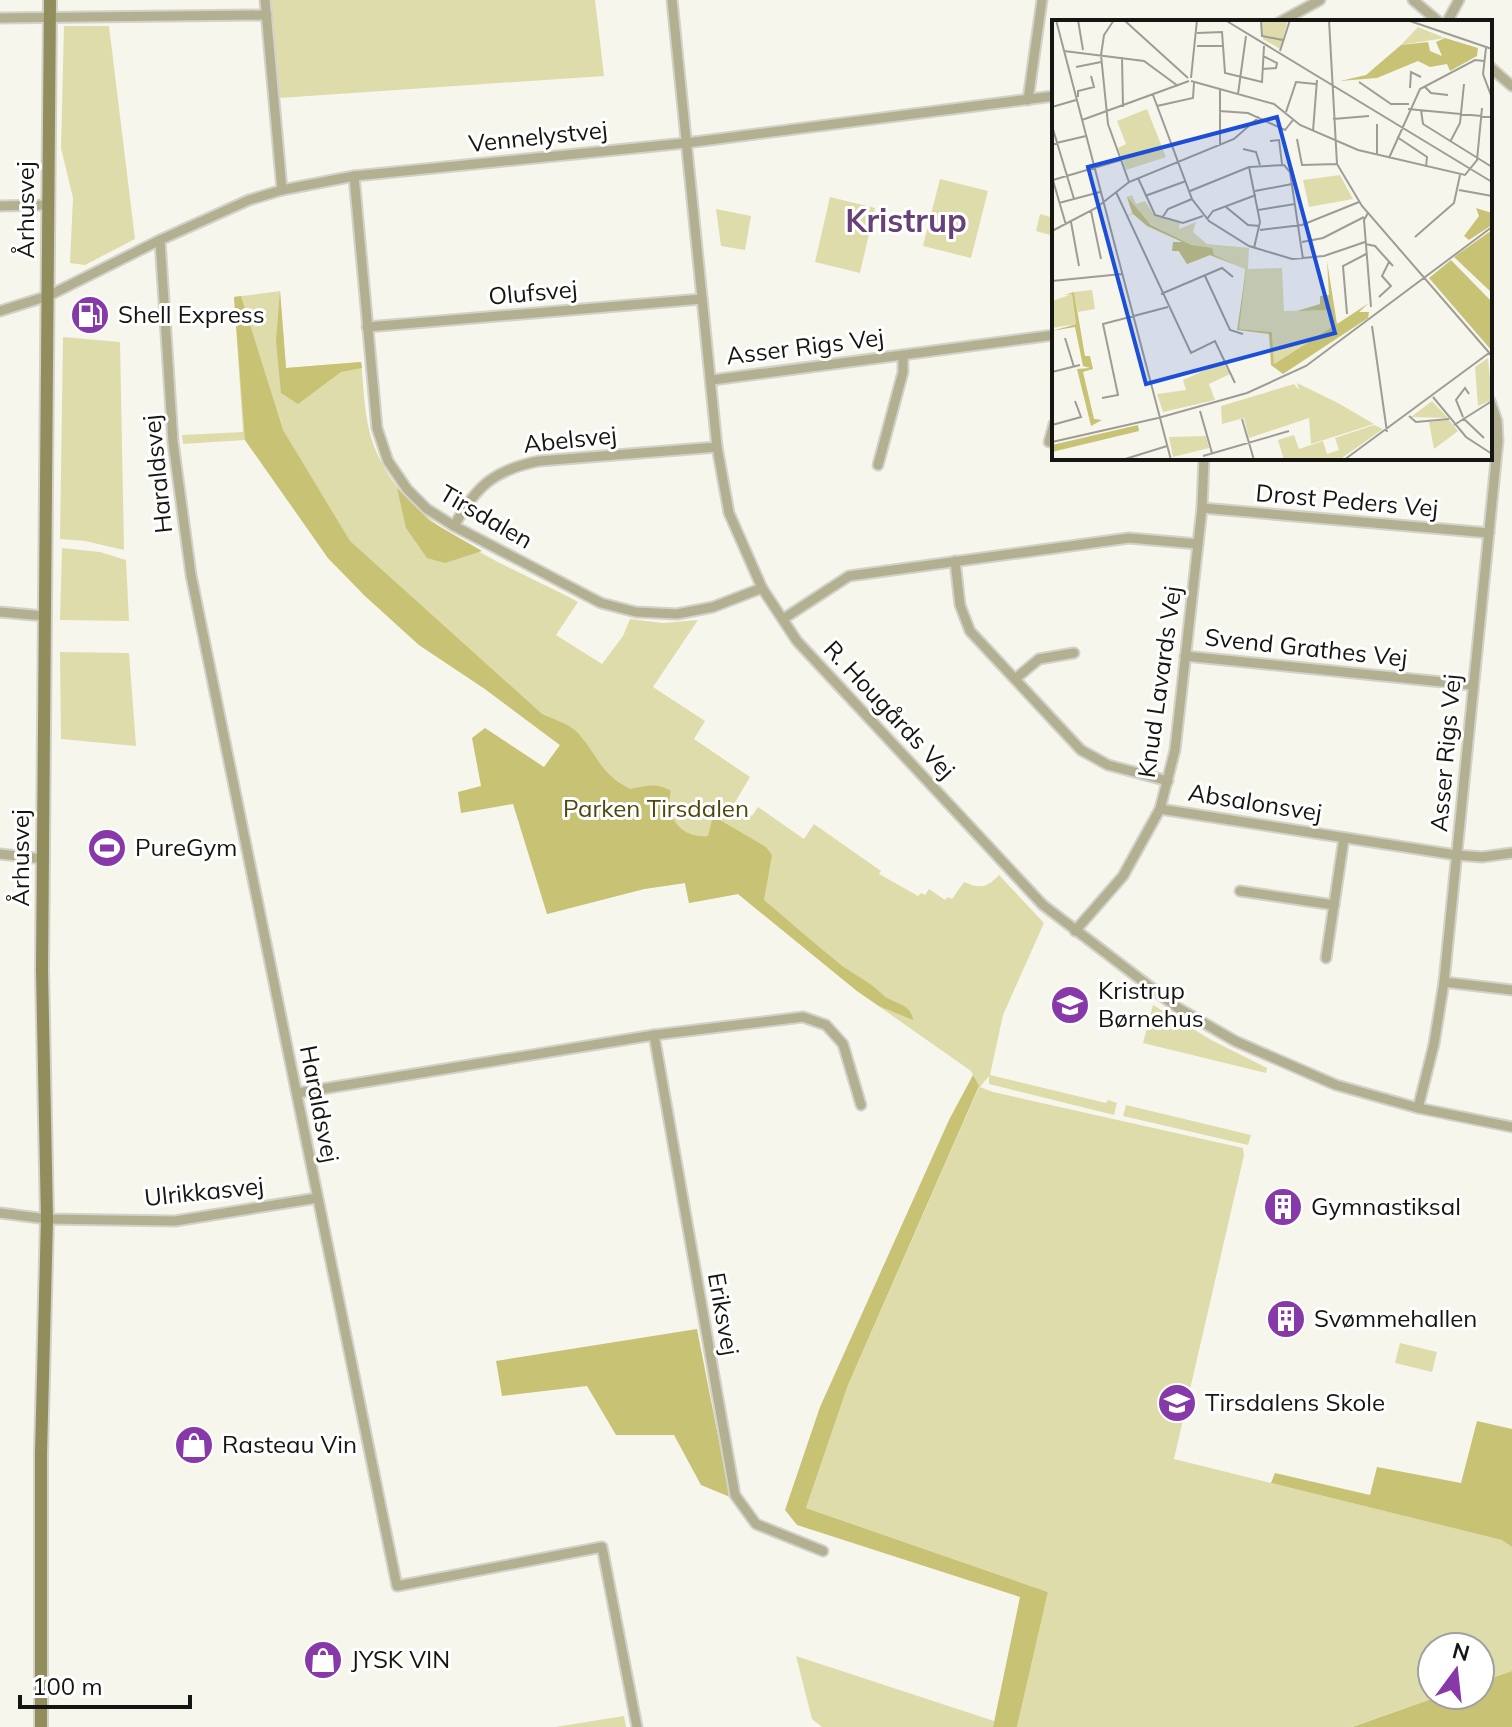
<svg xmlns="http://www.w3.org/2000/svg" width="1512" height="1727" viewBox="0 0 1512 1727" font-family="Mulish,sans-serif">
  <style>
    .green { fill: #dfdcab }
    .forest { fill: #c8c275 }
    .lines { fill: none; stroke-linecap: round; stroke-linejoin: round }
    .minor-casing { stroke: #d3d2ca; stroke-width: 13 }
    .secondary-casing { stroke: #d3d2ca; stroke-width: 16 }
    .minor { stroke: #b2b090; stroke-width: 9 }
    .secondary { stroke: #918d5d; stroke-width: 12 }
    .labels { text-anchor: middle; stroke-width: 6; stroke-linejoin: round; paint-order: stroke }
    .street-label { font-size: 24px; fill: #151512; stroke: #fff }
    .poi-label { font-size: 24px; fill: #151512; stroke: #fff; text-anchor: start }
    .park-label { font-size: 24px; fill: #4e490e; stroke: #fff }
    .district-label { font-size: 32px; font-weight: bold; fill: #68417a; stroke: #fff }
    .inset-road { fill: none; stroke: #9d9c95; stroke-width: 2 }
    .view { fill: #1d4ed8; fill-opacity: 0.15; stroke: #1d4ed8; stroke-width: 4 }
    .inset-edge { fill: none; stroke: #151512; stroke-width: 4 }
  </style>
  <rect width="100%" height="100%" fill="#f7f6ed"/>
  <!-- green -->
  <g class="green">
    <polygon points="271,0 595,0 604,76 279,98"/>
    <polygon points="64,26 109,26 135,239 85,265 70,263 73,198 61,148"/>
    <polygon points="940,179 988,191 971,258 923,246"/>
    <polygon points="830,197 875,208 860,273 815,262"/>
    <polygon points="716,209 751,216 745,250 721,246"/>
    <polygon points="1040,214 1054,218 1054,236 1036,231"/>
    <path d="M280,291L286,368L361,362C364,390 364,420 374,446C404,528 506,564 578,602L556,635L602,664L623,636L630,619L663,623L698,620L653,687L705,721L694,739L750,777L734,804L752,816L758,807L804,839L814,824L881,871L879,874L918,896L921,893L925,895L929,889L945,900L948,897L952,899L964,882C980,889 987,888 999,875L1044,923L1003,1015L990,1075L1106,1103L1108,1100L1117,1103L1114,1115L989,1084V1076L980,1087L993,1092L1243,1148L1244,1155L1174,1459L1503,1540L1512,1547V1671L1480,1682V1647H1432V1695H1443L1351,1727H1017L1048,1592L806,1508L848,1385L979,1087L971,1071L857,991L738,894L689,903L685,883L644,889L547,914L542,893L589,767L485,689L419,645L364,595L328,558L245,440L183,444L182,435L243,432L234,297Z"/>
    <polygon points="63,337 120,342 124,550 85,541 60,539"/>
    <polygon points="62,548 100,552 126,560 129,621 60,620"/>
    <polygon points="60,652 129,653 136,746 61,739"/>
    <polygon points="1153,1005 1213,1041 1267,1068 1266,1073 1143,1043"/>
    <polygon points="1126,1105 1251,1135 1248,1145 1123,1116"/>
    <polygon points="1400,1343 1437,1352 1432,1372 1395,1363"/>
    <polygon points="796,1656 994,1721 993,1727 822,1727 812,1719"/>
    <polygon points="624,1716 626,1727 555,1727"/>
  </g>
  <!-- forest -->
  <g class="forest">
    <polygon points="280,291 286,368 361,362 362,368 341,372 298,404 281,393 276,341"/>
    <path d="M241,296L283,430L350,541L542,714C553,719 569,724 577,732C598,755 599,773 630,789C646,786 656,782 671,791C664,816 681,839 708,836L713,816L766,847L772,855L764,900C790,922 815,944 841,965C855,975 870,982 882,994C892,1004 911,1002 913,1020L879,1006L857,991L738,894L689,903L685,883L644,889L547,914L513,804L461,813L458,792L481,786L472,738L485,728L544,767L560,745L485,689L419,645L364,595L328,558L245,440L234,297Z"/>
    <polygon points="397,488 430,521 482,551 445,563 427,558 406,528"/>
    <polygon points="973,1075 979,1086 848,1385 806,1508 1048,1592 1017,1727 993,1727 1020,1597 797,1525 785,1510 820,1407 949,1120"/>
    <polygon points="697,1329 730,1497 701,1485 674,1435 616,1435 587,1386 502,1396 496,1361"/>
    <polygon points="1477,1421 1512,1429 1512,1547 1502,1540 1271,1483 1275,1473 1370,1495 1377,1467 1461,1483"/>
    <polygon points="1512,1671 1512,1727 1352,1727 1443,1695 1480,1695 1480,1682"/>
  </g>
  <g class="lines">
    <defs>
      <g id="minor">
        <polyline points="265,0 282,190"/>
        <polyline points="672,0 717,447 729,513 762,588 797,641 1043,905 1178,1008 1235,1041 1336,1085 1418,1108 1512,1127"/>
        <polyline points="1413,0 1439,22"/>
        <polyline points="0,18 267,15"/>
        <polyline points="1280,22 1320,0"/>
        <polyline points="1447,22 1459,0"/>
        <polyline points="1490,67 1512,86"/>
        <polyline points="1028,100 1042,0"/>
        <polyline points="354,176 377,428 388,461 407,489 427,509 454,526 601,603 636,612 677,614 713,607 762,588"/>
        <polyline points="0,206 48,205"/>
        <polyline points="160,240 173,442 191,575 397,1586 602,1547 637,1727"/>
        <polyline points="0,311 48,296 160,240 249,200 282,190 354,176 686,143 1054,96"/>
        <polyline points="367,327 702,299"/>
        <polyline points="712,380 1054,335"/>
        <polyline points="1049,442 1054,424"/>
        <polyline points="878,465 903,372 903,355"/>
        <polyline points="1202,508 1489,533"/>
        <path d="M454,526C476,486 494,470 539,461L717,447"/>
        <polyline points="955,561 960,605 970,631 1081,750 1108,765 1168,781"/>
        <polyline points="0,612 44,616"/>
        <polyline points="783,619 849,576 1129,538 1198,544"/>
        <polyline points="1185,656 1472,685"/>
        <polyline points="1015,679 1039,659 1074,653"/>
        <polyline points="1160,809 1456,855 1482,857 1512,853"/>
        <polyline points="0,854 43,859"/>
        <polyline points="1240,891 1334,905"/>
        <polyline points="1075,931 1123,876 1160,809 1175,750 1202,508 1204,458"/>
        <polyline points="1326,958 1344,838"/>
        <polyline points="1444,982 1512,990"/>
        <polyline points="654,1035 735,1495 756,1524 823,1551"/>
        <polyline points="297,1093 654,1035 803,1017 826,1025 843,1044 861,1105"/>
        <polyline points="1418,1108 1434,1044 1444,982 1498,441 1497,421 1490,401"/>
        <polyline points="0,1213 47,1219 175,1221 317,1198"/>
      </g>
      <polyline id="secondary" points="41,1727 41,1453 47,1219 42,970 50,0"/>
    </defs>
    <!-- minor casing -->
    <use href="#minor" class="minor-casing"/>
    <!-- secondary casing -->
    <use href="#secondary" class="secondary-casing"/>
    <!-- minor -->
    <use href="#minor" class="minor"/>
    <!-- secondary -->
    <use href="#secondary" class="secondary"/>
  </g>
  <!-- icons -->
  <defs>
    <symbol id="fuel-disc" viewBox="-11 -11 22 22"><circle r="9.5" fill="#8839a9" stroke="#fff"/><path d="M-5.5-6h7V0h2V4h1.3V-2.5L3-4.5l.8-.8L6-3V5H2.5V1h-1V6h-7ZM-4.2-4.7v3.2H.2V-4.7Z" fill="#fff"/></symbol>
    <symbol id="stadium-disc" viewBox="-11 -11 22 22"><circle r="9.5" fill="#8839a9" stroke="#fff"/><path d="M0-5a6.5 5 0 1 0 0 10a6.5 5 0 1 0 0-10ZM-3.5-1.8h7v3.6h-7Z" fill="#fff"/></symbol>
    <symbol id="school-disc" viewBox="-11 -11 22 22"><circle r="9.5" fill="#8839a9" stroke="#fff"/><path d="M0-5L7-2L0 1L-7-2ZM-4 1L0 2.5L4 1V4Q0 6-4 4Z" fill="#fff"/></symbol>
    <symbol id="building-disc" viewBox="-11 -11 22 22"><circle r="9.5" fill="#8839a9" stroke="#fff"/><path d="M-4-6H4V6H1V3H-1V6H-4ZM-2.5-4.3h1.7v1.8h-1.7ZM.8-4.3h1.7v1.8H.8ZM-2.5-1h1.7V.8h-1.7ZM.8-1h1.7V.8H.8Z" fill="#fff"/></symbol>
    <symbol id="shop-disc" viewBox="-11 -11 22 22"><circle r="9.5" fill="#8839a9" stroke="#fff"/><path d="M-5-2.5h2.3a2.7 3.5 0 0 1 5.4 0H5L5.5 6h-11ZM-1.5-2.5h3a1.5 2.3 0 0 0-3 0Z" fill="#fff"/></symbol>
  </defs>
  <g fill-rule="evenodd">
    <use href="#fuel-disc" x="68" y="293" width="44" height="44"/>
    <use href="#stadium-disc" x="85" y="826" width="44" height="44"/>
    <use href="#school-disc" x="1048" y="983" width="44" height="44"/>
    <use href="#building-disc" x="1261" y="1185" width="44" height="44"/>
    <use href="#building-disc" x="1264" y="1297" width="44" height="44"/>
    <use href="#school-disc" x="1155" y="1381" width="44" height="44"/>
    <use href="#shop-disc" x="172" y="1423" width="44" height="44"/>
    <use href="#shop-disc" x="301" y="1638" width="44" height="44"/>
  </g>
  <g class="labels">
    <!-- street labels -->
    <g class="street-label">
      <text transform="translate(538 137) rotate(-6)" y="8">Vennelystvej</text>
      <text transform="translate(26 210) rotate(-90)" y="8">Århusvej</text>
      <text transform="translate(533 293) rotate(-5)" y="8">Olufsvej</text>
      <text transform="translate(805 347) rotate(-7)" y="8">Asser Rigs Vej</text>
      <text transform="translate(570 440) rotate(-6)" y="8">Abelsvej</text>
      <text transform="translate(158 474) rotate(-96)" y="8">Haraldsvej</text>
      <text transform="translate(1347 501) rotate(5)" y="8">Drost Peders Vej</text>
      <text transform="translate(486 517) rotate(30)" y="8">Tirsdalen</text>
      <text transform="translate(1306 648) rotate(6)" y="8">Svend Grathes Vej</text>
      <text transform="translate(1160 682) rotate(-82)" y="8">Knud Lavards Vej</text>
      <text transform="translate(889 710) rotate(47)" y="8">R. Hougårds Vej</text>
      <text transform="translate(1446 753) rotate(-85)" y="8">Asser Rigs Vej</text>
      <text transform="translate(1255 803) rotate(9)" y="8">Absalonsvej</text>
      <text transform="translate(21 858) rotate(-90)" y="8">Århusvej</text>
      <text transform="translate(319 1104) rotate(79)" y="8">Haraldsvej</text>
      <text transform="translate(204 1192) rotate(-6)" y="8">Ulrikkasvej</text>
      <text transform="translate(723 1314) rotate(80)" y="8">Eriksvej</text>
    </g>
    <!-- poi labels -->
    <g class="poi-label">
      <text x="118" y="323">Shell Express</text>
      <text x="135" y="856">PureGym</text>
      <text x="1098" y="999">Kristrup<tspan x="1098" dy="28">Børnehus</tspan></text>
      <text x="1311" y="1215">Gymnastiksal</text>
      <text x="1314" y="1327">Svømmehallen</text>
      <text x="1205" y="1411">Tirsdalens Skole</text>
      <text x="222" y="1453">Rasteau Vin</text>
      <text x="351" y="1668">JYSK VIN</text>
    </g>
    <!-- park labels -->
    <g class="park-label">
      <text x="656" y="817">Parken Tirsdalen</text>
    </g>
    <!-- district labels -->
    <g class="district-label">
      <text x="906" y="232">Kristrup</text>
    </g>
  </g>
  <!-- overview -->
  <g transform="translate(1052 20)">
    <rect width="440" height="440" fill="#f7f6ed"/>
    <path d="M210,0H236L228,29L211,19ZM366,7L393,18L349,25ZM95,89L114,137L74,150L66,128L74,124L65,101ZM288,155L301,179L257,187L251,160ZM80,175L84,184L93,181L102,195L128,203L127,209L144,202L141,212L155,224L197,228L196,249L230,248L232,291L276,290L283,305L222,344L220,312L187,309L193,249L158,235L135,244L125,229L134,223L81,194L73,197L80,193L75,177ZM40,270L43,289L26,292L22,272ZM20,274L24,304L0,308V281ZM436,338L440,380L426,386L423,347ZM171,342L178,354L157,364L163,380L111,392L105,374L134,370L131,360ZM245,363L286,383L322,404L259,424L257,398L197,418L192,398L170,404L169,386L242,364L247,370ZM380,381L396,398L359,397ZM397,400L406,411L382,429L377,402ZM322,405L331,409L287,440H232L226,420L242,415L247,429L271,421L275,434L287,430L283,418ZM154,416L157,428L121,437L117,417Z" fill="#dfdcab"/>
    <path d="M393,18L426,28L425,36L398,51L395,44L378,47L366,41L325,58L288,61L314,55L349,25L376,22L378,31L390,36L384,22ZM75,177L98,204L139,225L160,228L162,235L184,245L158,235L135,244L127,231H120L121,222H130L95,206L81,194ZM424,188L440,193V205L417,220L412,216L427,196ZM440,210V273L402,237ZM399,240L440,282V331L377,258ZM275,241L285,304L317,283L307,292H317L316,298L231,354L219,345L217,314L185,310L194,250L187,309L220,312L222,344L283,305L276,290L245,291L268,284V276L277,275ZM22,272L33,336H38L41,349L31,352L42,399L50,400L39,406L25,349L38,348L31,346L23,307L0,311L24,304L20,274L12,275ZM86,405L87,411L0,432V425Z" fill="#c8c275"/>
    <path class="inset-road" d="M4,0L119,440M26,0L31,30M62,0L52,15L49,35L56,104L77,162M72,0L136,58M173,0L440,162M209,0L210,16L231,20M277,0L285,144L310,186L440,336M355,0L440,29M145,13L170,12L173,53L210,62L212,26M145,26H171M434,28L431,54L440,78M12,31L92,41L126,66M228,31L238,0M211,36L225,43L224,48L211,49M70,37L71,87M24,47L49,42M139,58L145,0M139,61L222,84L248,105L306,130L413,155L425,140L430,88M307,62L339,84H357M372,66L379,73L396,75M358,68L359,52L369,57M186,74L194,16M101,75L140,179L157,201L197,226L240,239L272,236L313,222M26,77V71L42,67L39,56M105,86L141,78L142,63M0,87L24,80M356,89L440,97M369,90L371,104L440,147M167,91L196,93L233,110L241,100M234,92L244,62L264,64M281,99L317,96M30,100L137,61M325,104V135M0,106L22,179M261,111L265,60M345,117L375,137L374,147M245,119L250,145L285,144M218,121L227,120L230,144M398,122L408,103L412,64M0,124L34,116M168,125V70M191,129L204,132L208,145M337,138L368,69L423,40L432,41M197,147L208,202L202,228M0,157L14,205M86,158L103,195L131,203L151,196M1,160L69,140M407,170L440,176M138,171L197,147L232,145L238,152L251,239M203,171L240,164M64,172L139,333L163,321L183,363M93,176L134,161M7,183L48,172M174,187L196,205L208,206M206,190L243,184M39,191L49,239M316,193L312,200L319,287M110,198L116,189L140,179M155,199L161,191L204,175M19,202L27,246M208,210L250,205L307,182M0,211L44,188L77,162L182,119L207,97M363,217L402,183L408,155M250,222L271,218L312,197M313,224L323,226L341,246M153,256L178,310L191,314M0,261L70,254M109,274L170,248L181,257M327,277L339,266L330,256L337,242M295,294L291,246L314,234M320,306L335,412M13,318L22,347M0,352L28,345M381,377L414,417L440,434M50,378L66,375L51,304L116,287M148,391L160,433M357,396L364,402L397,399M411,397L404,380L413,368L417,374M106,398L195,373L254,346L440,207M411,398L432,418M190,399L202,440M0,405L29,397L23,381M402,405L440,381M0,422L106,398M151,436L237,411M70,440L115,426M292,440L437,333"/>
    <path class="view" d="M225,97L283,313L94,364L36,147Z"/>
    <rect width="440" height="440" class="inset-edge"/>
  </g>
  <!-- north arrow -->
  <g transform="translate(1456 1671) rotate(15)"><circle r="38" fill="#ffffff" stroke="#a1a1a0" stroke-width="2"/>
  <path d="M0-6L14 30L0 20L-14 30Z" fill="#8839a9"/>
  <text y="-12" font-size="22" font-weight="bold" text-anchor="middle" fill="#151512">N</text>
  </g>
  <!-- scale -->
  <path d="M20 1695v12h170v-12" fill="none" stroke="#151512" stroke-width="4"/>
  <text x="32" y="1695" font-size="24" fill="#151512" stroke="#ffffff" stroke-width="6" paint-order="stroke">100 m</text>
</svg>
